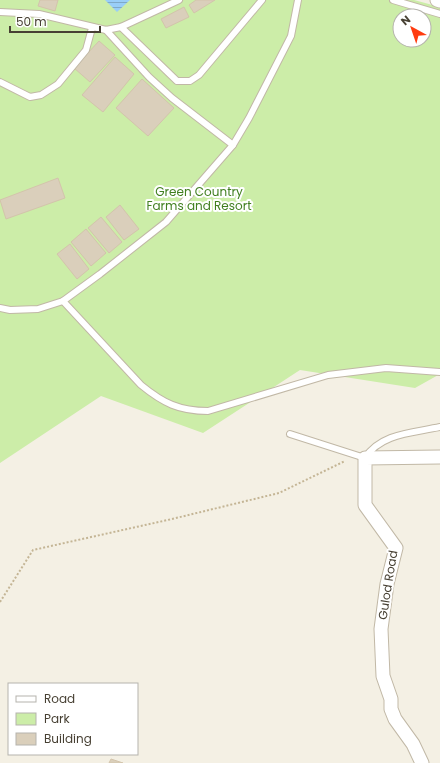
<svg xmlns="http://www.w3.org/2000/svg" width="440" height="763" viewBox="0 0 440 763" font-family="Poppins,sans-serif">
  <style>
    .green { fill: #cceda8; fill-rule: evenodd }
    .water { fill: url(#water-rules) }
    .building { fill: #dacfbb; stroke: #d3c4ab }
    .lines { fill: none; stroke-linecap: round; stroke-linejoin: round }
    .lane-casing { stroke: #c1b8a6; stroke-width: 8 }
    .street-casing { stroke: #c1b8a6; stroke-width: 15 }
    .path { stroke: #c4b595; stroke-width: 2; stroke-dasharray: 2 2; stroke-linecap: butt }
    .lane { stroke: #fff; stroke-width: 6 }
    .street { stroke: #fff; stroke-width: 13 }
    .labels { text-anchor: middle; stroke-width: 4; stroke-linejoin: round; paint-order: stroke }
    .park-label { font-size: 12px; fill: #417f20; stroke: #fff }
    .street-label { font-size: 12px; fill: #474033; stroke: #fff }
  </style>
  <defs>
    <pattern id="water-rules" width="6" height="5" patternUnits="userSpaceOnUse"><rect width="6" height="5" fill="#99cef8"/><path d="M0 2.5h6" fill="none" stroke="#7fa9c9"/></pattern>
  </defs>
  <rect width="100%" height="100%" fill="#f4f0e4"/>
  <!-- green -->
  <path class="green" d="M0,0H414L440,7V374L415,388L300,370L203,433L101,396L0,463ZM400,16H424V40H400Z"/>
  <!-- water -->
  <polygon class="water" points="105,0 130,0 117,12"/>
  <!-- building -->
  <g class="building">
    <polygon points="40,0 58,0 55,11 38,6"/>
    <polygon points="196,0 215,0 194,13 189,5"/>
    <polygon points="184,7 189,17 166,28 161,19"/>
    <polygon points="99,41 115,55 90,82 74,68"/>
    <polygon points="115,57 134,74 103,112 82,95"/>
    <polygon points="142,79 174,108 148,136 116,108"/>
    <polygon points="58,178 65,198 6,219 0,200"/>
    <polygon points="120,205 139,229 124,240 106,217"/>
    <polygon points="101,217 122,242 109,253 88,228"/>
    <polygon points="86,229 106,253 91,266 71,242"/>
    <polygon points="70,244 89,269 77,279 57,254"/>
    <polygon points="111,759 123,763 109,763"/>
  </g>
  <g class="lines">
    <defs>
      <g id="lane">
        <polyline points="393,0 440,14"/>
        <polyline points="0,12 39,14 106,30 121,27 179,0"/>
        <polyline points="121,27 177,81 190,81 199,75 262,0"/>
        <polyline points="106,30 149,77 172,98 233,145"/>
        <polyline points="0,82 30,97 41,95 58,84 86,50 92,28"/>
        <path d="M63,301L141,385C163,403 179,411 208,411L328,375L386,368L440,372"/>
        <polyline points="0,308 10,310 38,309 63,301 100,274 166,222 233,145 249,118 291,36 298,0"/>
        <path d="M290,434L365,458C381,433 413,433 440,427"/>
      </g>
      <g id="street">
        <polyline points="437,0 440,1"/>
        <polyline points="422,763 413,744 395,719 391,709 391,699 383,676 381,629 387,584 396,548 365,505 365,458 440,457"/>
      </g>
    </defs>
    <!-- lane casing -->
    <use href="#lane" class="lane-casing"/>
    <!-- street casing -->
    <use href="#street" class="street-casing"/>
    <!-- path -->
    <polyline class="path" points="0,602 33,550 172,519 279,493 345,461"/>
    <!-- lane -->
    <use href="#lane" class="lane"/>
    <!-- street -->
    <use href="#street" class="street"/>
  </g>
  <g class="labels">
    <!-- park labels -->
    <g class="park-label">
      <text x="199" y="196">Green Country<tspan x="199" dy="14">Farms and Resort</tspan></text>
    </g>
    <!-- street labels -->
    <g class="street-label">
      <text transform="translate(388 585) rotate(-81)" y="4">Gulod Road</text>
    </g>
  </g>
  <!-- legend -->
  <rect x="8" y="683" width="130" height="72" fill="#ffffff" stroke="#b5b3ad"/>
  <rect x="16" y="696" width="20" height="6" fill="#ffffff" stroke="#b5b3ad"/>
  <text x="44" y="703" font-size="12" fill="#474033">Road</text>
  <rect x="16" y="713" width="20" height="12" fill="#cceda8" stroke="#b5b3ad"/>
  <text x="44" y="723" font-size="12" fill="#474033">Park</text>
  <rect x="16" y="733" width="20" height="12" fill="#dacfbb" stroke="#b5b3ad"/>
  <text x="44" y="743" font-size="12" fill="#474033">Building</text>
  <!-- north arrow -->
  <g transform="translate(412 28) rotate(320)"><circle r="19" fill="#ffffff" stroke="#b5b3ad"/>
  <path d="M0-3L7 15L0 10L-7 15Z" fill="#ff3c10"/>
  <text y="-6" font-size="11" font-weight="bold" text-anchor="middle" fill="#474033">N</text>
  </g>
  <!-- scale -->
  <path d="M10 26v6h90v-6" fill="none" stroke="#474033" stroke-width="2"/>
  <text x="16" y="26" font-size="12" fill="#474033" stroke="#ffffff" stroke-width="3" paint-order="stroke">50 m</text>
</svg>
